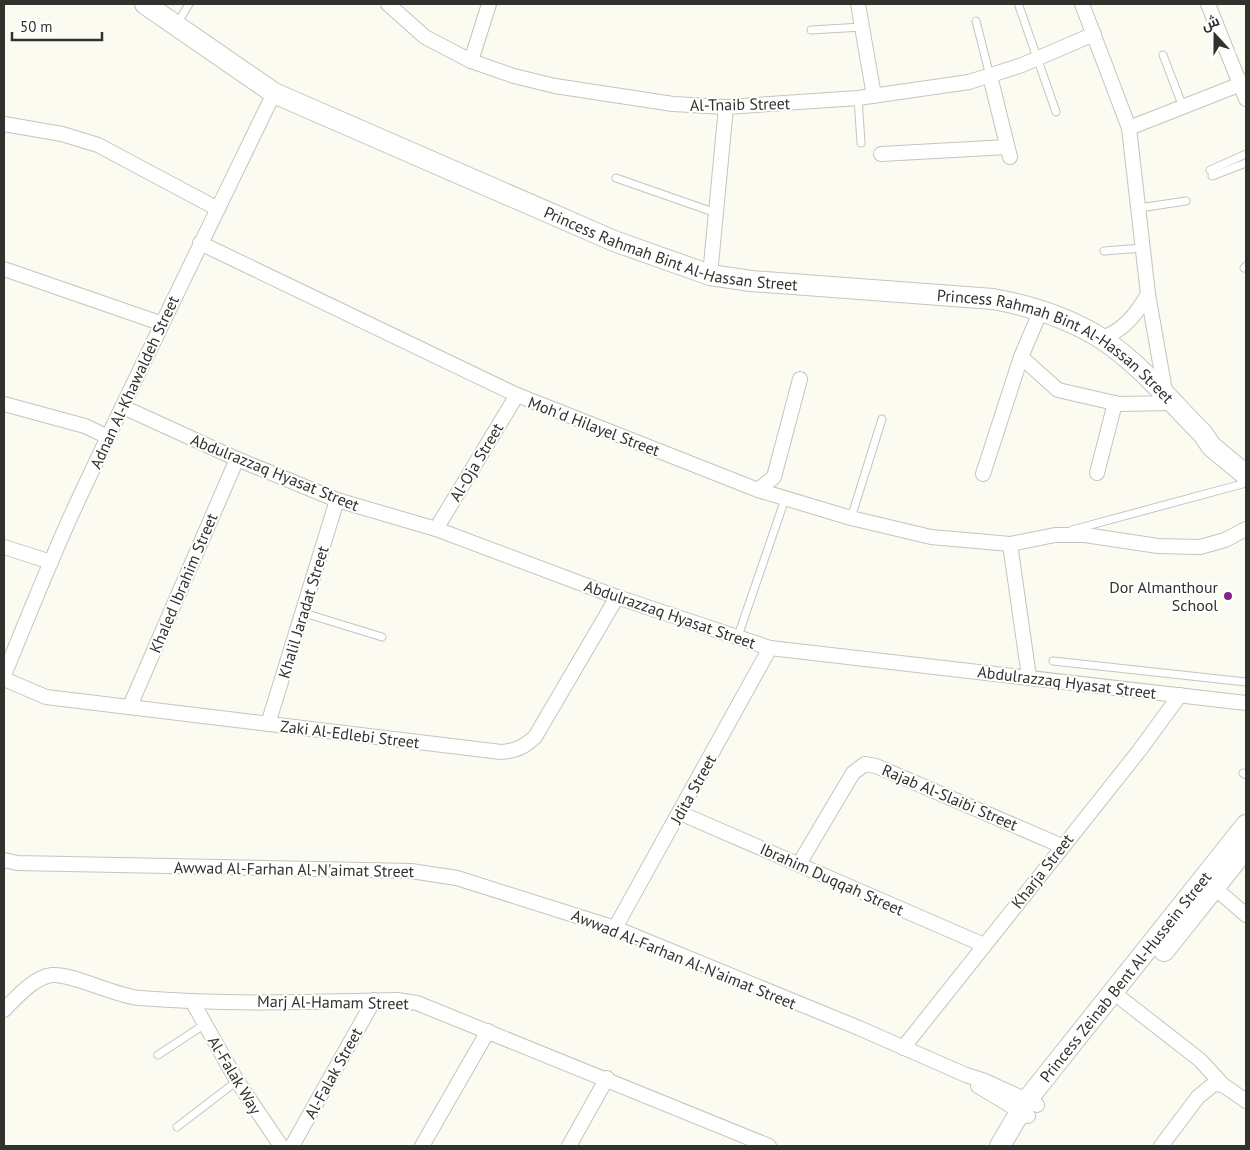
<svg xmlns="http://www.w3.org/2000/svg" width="1250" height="1150" viewBox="0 0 1250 1150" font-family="'PT Sans',Cairo,sans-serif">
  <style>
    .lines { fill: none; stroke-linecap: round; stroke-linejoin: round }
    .lane-casing { stroke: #c6c4bb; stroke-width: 9 }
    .street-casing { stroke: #c6c4bb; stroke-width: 16 }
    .secondary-casing { stroke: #c6c4bb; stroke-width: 22 }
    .lane { stroke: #fff; stroke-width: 7 }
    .street { stroke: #fff; stroke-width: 14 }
    .secondary { stroke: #fff; stroke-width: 20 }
    .poi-dot { fill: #86228b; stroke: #fff; stroke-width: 2 }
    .labels { text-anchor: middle; stroke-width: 4; stroke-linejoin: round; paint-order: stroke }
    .street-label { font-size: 16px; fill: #31312d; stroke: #fff }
    .poi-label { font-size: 16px; fill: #31312d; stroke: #fff; text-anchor: end }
  </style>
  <rect width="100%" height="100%" fill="#fcfbf1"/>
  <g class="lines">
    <defs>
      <g id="lane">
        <polyline points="1019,6 1056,112"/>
        <polyline points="976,21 990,76"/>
        <polyline points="177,24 189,4"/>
        <polyline points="811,30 862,27"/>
        <polyline points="1163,55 1183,107"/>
        <polyline points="858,98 861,143"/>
        <polyline points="1210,170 1246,154"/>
        <polyline points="1212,176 1246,163"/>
        <polyline points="616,178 716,213"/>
        <polyline points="1139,208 1186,201"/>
        <polyline points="1104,251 1143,248"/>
        <polyline points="1244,268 1246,266"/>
        <polyline points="851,518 882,419"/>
        <polyline points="1072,530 1246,483"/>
        <polyline points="304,613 382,637"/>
        <polyline points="738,636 785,499"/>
        <polyline points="1053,661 1246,682"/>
        <polyline points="1243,773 1246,775"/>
        <polyline points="158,1055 205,1024"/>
        <polyline points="177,1127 237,1081"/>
      </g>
      <g id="street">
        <polyline points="388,4 425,37 471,61 514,76 555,86 673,104 726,107 858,98 969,82 1022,65 1094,34"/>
        <polyline points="858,4 874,96"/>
        <polyline points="1082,4 1129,128 1148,294 1166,397"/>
        <polyline points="1208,4 1246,99"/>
        <polyline points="471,61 489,4"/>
        <polyline points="990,76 1010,157"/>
        <polyline points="4,124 62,134 98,145 218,209"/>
        <polyline points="1129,128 1246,82"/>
        <polyline points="881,154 1007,147"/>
        <polyline points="200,243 517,395 758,490 851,518 931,537 1010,544 1055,535 1085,535 1158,546 1200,547 1225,540 1246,529"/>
        <polyline points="4,269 160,323"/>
        <polyline points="710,275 726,107"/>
        <path d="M1101,338C1123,332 1137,313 1148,294"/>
        <polyline points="1021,357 1058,390 1119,404 1172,403"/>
        <polyline points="4,404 85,426 108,437"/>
        <polyline points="123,407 237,459 337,500 436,529 617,597 770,648 1246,703"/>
        <polyline points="1097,473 1115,403"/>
        <polyline points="983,474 1021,357 1041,310"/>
        <polyline points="758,490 774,477 800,379"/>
        <polyline points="436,529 517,395"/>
        <polyline points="1010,544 1029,677"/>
        <polyline points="4,547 51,562"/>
        <path d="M4,675C29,615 53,553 81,494C144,360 209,227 274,93"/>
        <path d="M4,679L46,697L501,752C516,751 524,747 535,737L617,597"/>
        <polyline points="130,706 237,459"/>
        <polyline points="268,724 337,500"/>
        <polyline points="680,813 984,945"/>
        <polyline points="4,860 17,863 411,871 457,878 615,928 859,1028 966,1075 985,1081 1037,1105"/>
        <polyline points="799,864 853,773 865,764 876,766 1062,846"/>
        <polyline points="1209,883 1246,915"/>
        <polyline points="615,928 770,648"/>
        <polyline points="1123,1000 1200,1060 1223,1085"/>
        <polyline points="192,1001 237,1081 281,1146"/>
        <path d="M4,1010C16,998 34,977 52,975C71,973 115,996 140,998C225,1005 312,1002 397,1000L417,1003L769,1146"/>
        <polyline points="903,1048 1139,751 1180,695"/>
        <polyline points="978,1086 1028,1116"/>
        <polyline points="292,1146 374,1000"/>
        <polyline points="422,1146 488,1031"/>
        <polyline points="569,1146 607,1078"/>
        <polyline points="1161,1146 1198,1097 1214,1084 1223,1085 1246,1101"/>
      </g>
      <g id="secondary">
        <path id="s1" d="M145,4L274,93L614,241L710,275L751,281L993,299C1031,306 1069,318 1102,339C1140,364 1171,402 1203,434L1211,446L1246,475"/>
        <polyline points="1164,951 1246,848"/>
        <path id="s2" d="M1000,1146L1027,1100L1246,825"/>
      </g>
    </defs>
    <!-- lane casing -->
    <use href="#lane" class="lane-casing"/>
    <!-- street casing -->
    <use href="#street" class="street-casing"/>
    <!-- secondary casing -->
    <use href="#secondary" class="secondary-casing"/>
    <!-- lane -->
    <use href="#lane" class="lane"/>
    <!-- street -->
    <use href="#street" class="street"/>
    <!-- secondary -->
    <use href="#secondary" class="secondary"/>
  </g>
  <!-- markers -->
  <circle class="poi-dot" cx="1228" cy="596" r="5"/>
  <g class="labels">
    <!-- street labels -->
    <g class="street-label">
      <text transform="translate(740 104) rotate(-1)" y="6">Al-Tnaib Street</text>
      <text dy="6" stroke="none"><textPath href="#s1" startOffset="585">Princess Rahmah Bint Al-Hassan Street</textPath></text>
      <text dy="6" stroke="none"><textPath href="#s1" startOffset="990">Princess Rahmah Bint Al-Hassan Street</textPath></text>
      <text transform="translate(134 382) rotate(-65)" y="6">Adnan Al-Khawaldeh Street</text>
      <text transform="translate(594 426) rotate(21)" y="6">Moh'd Hilayel Street</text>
      <text transform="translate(476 462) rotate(-59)" y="6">Al-Oja Street</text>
      <text transform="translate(275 472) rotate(22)" y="6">Abdulrazzaq Hyasat Street</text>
      <text transform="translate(183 583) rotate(-67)" y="6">Khaled Ibrahim Street</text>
      <text transform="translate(303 612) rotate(-73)" y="6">Khalil Jaradat Street</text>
      <text transform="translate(670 614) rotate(19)" y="6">Abdulrazzaq Hyasat Street</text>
      <text transform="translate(1067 682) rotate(7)" y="6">Abdulrazzaq Hyasat Street</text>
      <text transform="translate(350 734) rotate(7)" y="6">Zaki Al-Edlebi Street</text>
      <text transform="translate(693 789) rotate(-61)" y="6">Jdita Street</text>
      <text transform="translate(950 797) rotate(23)" y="6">Rajab Al-Slaibi Street</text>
      <text transform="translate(294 869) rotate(1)" y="6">Awwad Al-Farhan Al-N'aimat Street</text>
      <text transform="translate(1042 871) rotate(-52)" y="6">Kharja Street</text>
      <text transform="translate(832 879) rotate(24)" y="6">Ibrahim Duqqah Street</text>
      <text transform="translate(684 959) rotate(22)" y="6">Awwad Al-Farhan Al-N'aimat Street</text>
      <text dy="6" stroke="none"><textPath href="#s2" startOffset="211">Princess Zeinab Bent Al-Hussein Street</textPath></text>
      <text transform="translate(333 1002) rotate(1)" y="6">Marj Al-Hamam Street</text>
      <text transform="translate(333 1073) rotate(-61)" y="6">Al-Falak Street</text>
      <text transform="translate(235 1075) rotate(59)" y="6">Al-Falak Way</text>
    </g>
    <!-- poi labels -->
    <g class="poi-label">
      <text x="1218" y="593">Dor Almanthour<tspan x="1218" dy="18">School</tspan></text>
    </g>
  </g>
  <!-- border -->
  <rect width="1250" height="1150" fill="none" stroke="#31312d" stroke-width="10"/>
  <!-- north arrow -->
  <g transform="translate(1215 35) rotate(339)" stroke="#ffffff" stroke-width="4" paint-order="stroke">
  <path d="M0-4L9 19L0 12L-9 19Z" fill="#31312d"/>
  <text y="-8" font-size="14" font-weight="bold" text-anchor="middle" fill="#31312d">ش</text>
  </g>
  <!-- scale -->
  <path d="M12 32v8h90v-8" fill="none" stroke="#31312d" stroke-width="2.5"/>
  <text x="20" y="32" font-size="15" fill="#31312d" stroke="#ffffff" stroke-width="4" paint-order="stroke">50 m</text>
</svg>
